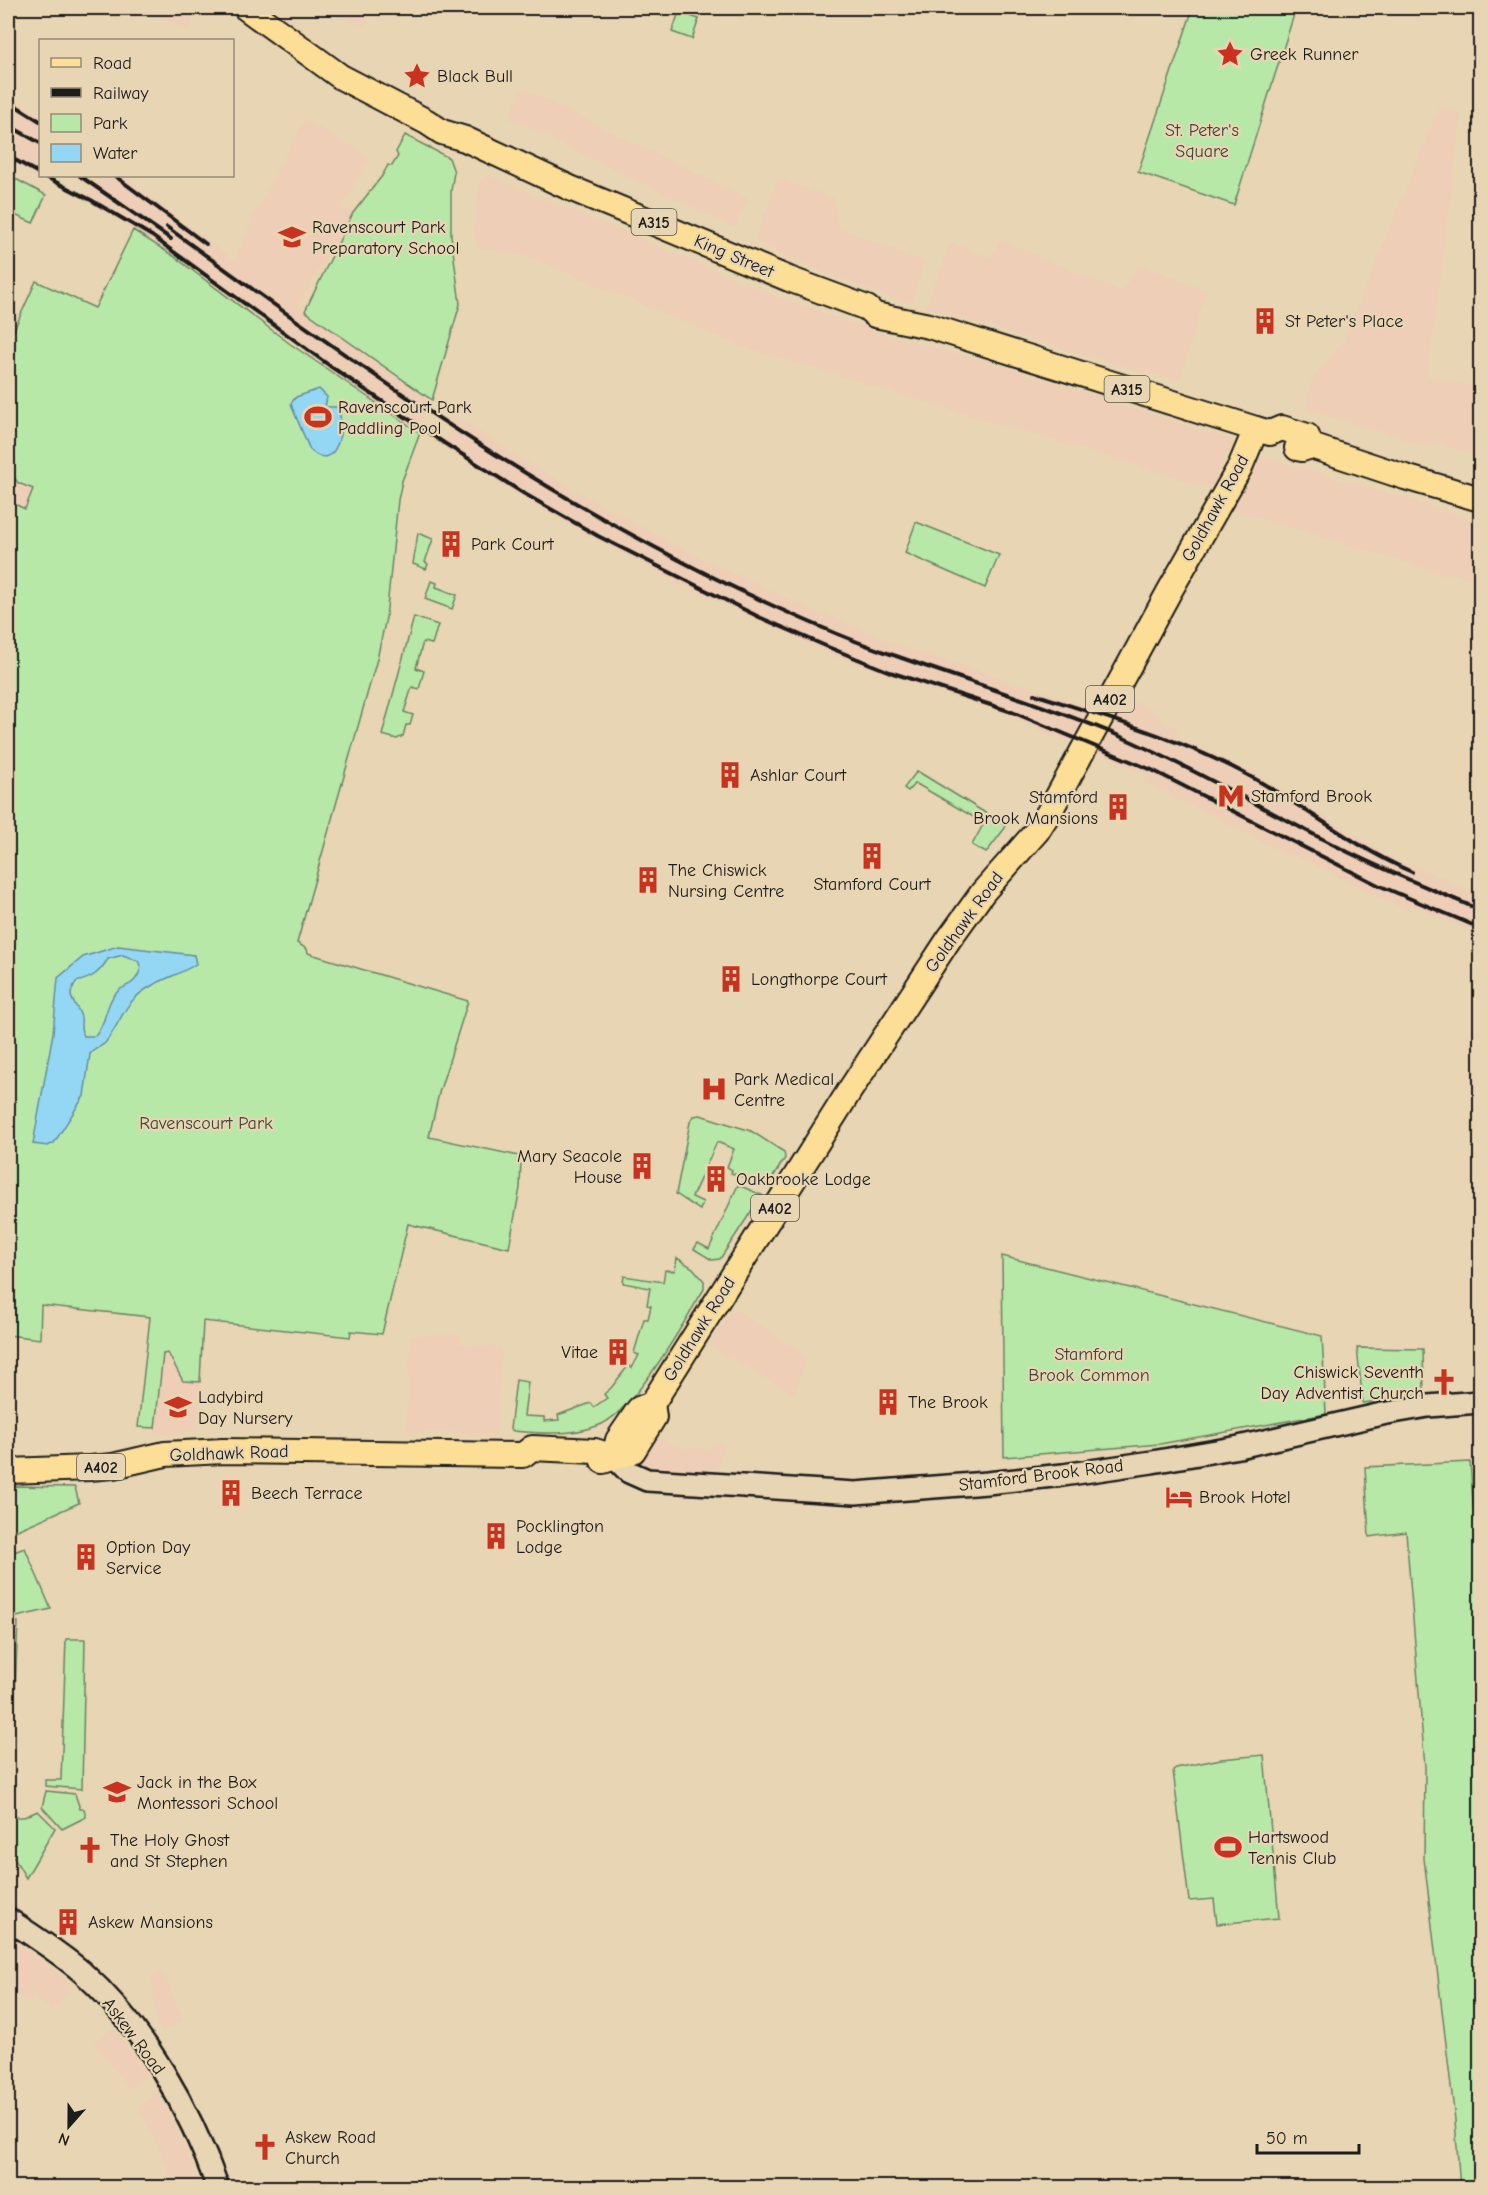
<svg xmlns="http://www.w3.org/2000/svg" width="1488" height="2195" viewBox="0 0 1488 2195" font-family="'Comic Neue',sans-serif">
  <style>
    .built { fill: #eeceb6 }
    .green { fill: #b8e8a8; stroke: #6a8262; stroke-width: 1.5 }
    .water { fill: #94d7f5; stroke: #648c9e; stroke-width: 1.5; fill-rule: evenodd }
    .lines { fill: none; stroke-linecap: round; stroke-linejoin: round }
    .secondary-casing { stroke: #1c1c1c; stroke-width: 26 }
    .primary-casing { stroke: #1c1c1c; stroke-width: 28 }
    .secondary { stroke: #e8d5b3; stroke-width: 21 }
    .primary { stroke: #fdde96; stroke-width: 24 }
    .rail { stroke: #1c1c1c; stroke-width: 4 }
    .labels { text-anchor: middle; stroke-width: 4.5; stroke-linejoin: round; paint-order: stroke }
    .shield { fill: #e8d5b3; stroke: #595449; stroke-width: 1.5 }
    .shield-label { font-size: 16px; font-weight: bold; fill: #1c1c1c }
    .poi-label { font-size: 18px; fill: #1c1c1c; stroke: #e8d5b3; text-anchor: start }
    .park-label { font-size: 18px; fill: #3b4538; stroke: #e8d5b3 }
    .street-label { font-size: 18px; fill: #1c1c1c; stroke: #e8d5b3 }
  </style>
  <rect width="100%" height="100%" fill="#e8d5b3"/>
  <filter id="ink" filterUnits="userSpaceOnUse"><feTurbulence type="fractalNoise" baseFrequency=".0167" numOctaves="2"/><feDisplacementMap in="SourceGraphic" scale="12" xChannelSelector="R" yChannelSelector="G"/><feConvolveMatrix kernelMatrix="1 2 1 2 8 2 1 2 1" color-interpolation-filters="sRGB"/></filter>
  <g filter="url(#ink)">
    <!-- built -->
    <g class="built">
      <polygon points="155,8 199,8 188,30 153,12"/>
      <polygon points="321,8 371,8 364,26"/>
      <polygon points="521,88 749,199 734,227 509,118"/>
      <polygon points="8,95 40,116 40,166 35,176 8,161"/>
      <polygon points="1440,105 1461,114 1427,376 1480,388 1480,457 1433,441 1431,447 1305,408 1312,380 1345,339"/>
      <polygon points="305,120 370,157 342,206 353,213 297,305 430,398 418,431 153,240 84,199 99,176 125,176 234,261 259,206"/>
      <polygon points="488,175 778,297 878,333 983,361 1085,392 1233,441 1213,488 741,346 529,256 478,248 474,228 480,181"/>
      <polygon points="779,179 833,198 838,228 924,262 911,303 883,295 823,272 768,247 755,239"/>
      <polygon points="1001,240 1121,292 1139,264 1206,291 1179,380 1084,355 926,307 951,243 990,258"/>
      <polygon points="455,416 538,469 612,511 690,553 822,615 824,613 900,646 1121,717 1129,700 1160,716 1158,720 1179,730 1176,736 1257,775 1396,860 1447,879 1448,883 1480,897 1480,935 1409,904 1407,910 1291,853 1289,856 1196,807 1168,796 1168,793 1144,783 1147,775 1066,738 1064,741 995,710 889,676 826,652 676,582 596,540 521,497 443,447"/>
      <polygon points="1264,457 1480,521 1480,597 1470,595 1474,579 1449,572 1448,575 1231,509 1259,459"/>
      <polygon points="8,468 18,483 33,489 25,510 8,502"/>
      <polygon points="734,1309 807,1356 794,1394 708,1345"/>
      <polygon points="411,1335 461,1335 460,1344 502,1347 495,1433 406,1431"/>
      <polygon points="168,1352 183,1381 200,1382 197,1431 155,1434 163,1354"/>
      <polygon points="655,1436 680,1448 711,1449 712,1442 725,1445 715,1473 645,1466 642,1459"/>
      <polygon points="12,1937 72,1986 52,2010 35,1996 28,2003 8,1986 8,1943"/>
      <polygon points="162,1972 183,2021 163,2031 157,2025 152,1976"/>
      <polygon points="113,2028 148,2074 129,2088 94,2043"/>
      <polygon points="158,2092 176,2128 202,2187 172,2187 168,2166 138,2107"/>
    </g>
    <!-- green -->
    <g class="green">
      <polygon points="1193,8 1296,8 1234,205 1138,172"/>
      <polygon points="679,12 699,19 692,39 672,32"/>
      <polygon points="405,135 449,158 454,172 451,191 451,235 460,304 432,400 305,311 353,213 382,176 388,165 392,166 398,156 396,152"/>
      <polygon points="8,175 46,195 33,223 8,212"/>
      <polygon points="133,230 172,255 289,343 420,433 402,481 398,500 386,618 377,659 297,943 307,949 308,953 314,955 468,1001 439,1093 429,1137 519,1156 521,1158 520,1188 509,1248 408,1224 382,1334 351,1331 350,1337 203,1321 200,1382 183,1381 168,1353 163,1354 155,1428 138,1427 150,1317 41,1305 40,1339 8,1335 8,501 25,509 33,489 18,483 8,468 8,343 36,281 95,308"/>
      <polygon points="916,522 999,555 985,588 905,553"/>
      <polygon points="418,533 433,539 425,562 428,564 426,569 413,564"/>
      <polygon points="431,581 437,583 436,587 457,595 452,609 425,599"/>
      <polygon points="414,617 438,625 432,644 423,642 416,668 424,671 419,689 412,687 404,712 413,715 410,725 406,725 403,736 397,739 382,735"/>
      <polygon points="917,771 1005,825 1005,828 986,853 972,845 984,823 915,783 908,791 904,788"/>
      <polygon points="700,1115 751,1131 784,1152 785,1158 768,1185 731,1173 732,1170 727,1167 734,1149 717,1142 692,1197 703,1202 700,1210 676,1194 690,1122 694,1116"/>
      <polygon points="738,1185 762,1195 720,1259 712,1260 694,1249 698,1243 709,1249"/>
      <polygon points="1002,1256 1322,1336 1326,1414 1160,1444 1004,1457"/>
      <path d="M677,1258L693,1268L704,1281V1289C683,1323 634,1414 597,1426C570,1436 541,1433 514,1431L510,1429L516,1380L528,1382L524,1416L544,1417V1421L559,1420L558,1415L591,1403L594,1407L607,1398L604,1394L611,1388L628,1366L632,1368L639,1355L634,1353L644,1319H648L651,1306L647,1305L650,1288L623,1283L624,1276L663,1282L665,1270L675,1271Z"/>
      <polygon points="1357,1348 1423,1349 1424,1394 1363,1403"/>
      <polygon points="1470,1462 1480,1592 1480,2187 1460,2188 1455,2120 1424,1858 1425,1767 1406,1532 1369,1537 1365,1467"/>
      <polygon points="8,1486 75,1487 79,1503 8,1534"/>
      <polygon points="25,1548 51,1609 12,1618 12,1591 8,1591 8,1554"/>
      <polygon points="18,1622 15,1689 8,1689 11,1623"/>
      <polygon points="66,1639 85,1639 82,1789 45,1786 45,1780 61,1780"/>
      <polygon points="8,1726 14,1726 10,1812 8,1813"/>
      <polygon points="1264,1755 1279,1918 1217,1924 1214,1899 1189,1901 1173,1770 1176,1768 1221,1759"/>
      <polygon points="46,1791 75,1794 80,1809 84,1809 86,1817 62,1829 42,1807"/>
      <polygon points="38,1811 55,1828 26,1878 8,1848 8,1817 24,1817"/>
    </g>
    <!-- water -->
    <g class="water">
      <path d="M319,389L327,397L325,407H337C347,424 337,475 310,450L292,407L291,403L296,397Z"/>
      <path d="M118,946L194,955L196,964C177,977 151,981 134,999C123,1009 116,1030 105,1043C100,1048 94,1048 90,1054L84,1096L54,1143L48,1146L33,1144L53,1033L58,978L83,957ZM123,955L138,961L141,968C133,990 127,981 115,994C105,1005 107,1023 95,1036H84C79,1029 82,1025 81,1017C77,1001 64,1000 76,982C93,978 99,973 108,959Z"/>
    </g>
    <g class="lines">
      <defs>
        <g id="secondary">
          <polyline points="614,1457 629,1472 647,1480 855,1493 987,1483 1063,1475 1152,1462 1239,1447 1382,1414 1428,1406 1480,1402"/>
          <path d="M8,1919C33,1936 59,1952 82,1972C145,2028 190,2109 218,2188"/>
        </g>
        <g id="primary">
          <polyline points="246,8 341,77 427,122 442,132 465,139 570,188 789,279 867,308 875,315 929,326 1256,429 1270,433 1282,428 1307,436 1311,446"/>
          <polyline points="1297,448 1302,449 1311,446 1405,477 1480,499"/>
          <polyline points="614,1457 618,1440 639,1409 652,1404 850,1090 949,939 983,892 1037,831 1051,809 1169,592 1240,467 1256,429"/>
          <polyline points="603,1461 633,1451 654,1417 652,1404"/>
          <polyline points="8,1471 90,1468 113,1466 165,1454 223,1451 523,1455 532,1448 595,1451 614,1457"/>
        </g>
      </defs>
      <!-- secondary casing -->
      <use href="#secondary" class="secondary-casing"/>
      <!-- primary casing -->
      <use href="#primary" class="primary-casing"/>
      <!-- secondary -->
      <use href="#secondary" class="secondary"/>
      <!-- primary -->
      <use href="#primary" class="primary"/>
      <!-- rail -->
      <g class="rail">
        <polyline points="8,101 40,121"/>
        <polyline points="8,125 40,143"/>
        <polyline points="8,156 40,174"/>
        <polyline points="44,176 91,200 152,236 330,366 444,443 523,493 598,536 759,617 828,647 890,672 1012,712 1152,770 1378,885 1480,928"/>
        <polyline points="80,176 171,239"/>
        <polyline points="115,176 206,244"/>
        <path d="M167,227C360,368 549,503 767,603C810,623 854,642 899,657C972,683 1046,705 1117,735C1197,770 1272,814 1350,853C1393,874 1437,891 1480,910"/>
        <path d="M1034,694C1109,718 1185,740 1255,779C1308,809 1356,848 1412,872"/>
      </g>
    </g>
  </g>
  <!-- icons -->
  <defs>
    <symbol id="sight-bare" viewBox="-9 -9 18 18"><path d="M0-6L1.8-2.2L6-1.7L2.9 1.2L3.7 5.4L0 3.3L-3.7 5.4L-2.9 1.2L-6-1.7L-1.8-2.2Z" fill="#c8321e" stroke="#e8d5b3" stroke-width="2.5" paint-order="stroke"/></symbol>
    <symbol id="school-bare" viewBox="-9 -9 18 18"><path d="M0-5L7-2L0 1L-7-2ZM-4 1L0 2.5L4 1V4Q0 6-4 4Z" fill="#c8321e" stroke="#e8d5b3" stroke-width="2.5" paint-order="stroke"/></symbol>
    <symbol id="building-bare" viewBox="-9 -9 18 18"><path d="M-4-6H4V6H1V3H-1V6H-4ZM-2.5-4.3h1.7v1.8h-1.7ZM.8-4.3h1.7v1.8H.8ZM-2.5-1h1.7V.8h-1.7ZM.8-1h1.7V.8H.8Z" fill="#c8321e" stroke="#e8d5b3" stroke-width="2.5" paint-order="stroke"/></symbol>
    <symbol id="stadium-bare" viewBox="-9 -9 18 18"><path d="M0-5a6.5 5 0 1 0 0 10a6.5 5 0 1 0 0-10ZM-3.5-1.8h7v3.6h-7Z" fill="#c8321e" stroke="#e8d5b3" stroke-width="2.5" paint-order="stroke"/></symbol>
    <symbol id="metro-bare" viewBox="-9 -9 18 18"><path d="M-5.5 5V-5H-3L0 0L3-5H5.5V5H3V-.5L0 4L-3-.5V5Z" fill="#c8321e" stroke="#e8d5b3" stroke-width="2.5" paint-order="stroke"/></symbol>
    <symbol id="hospital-bare" viewBox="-9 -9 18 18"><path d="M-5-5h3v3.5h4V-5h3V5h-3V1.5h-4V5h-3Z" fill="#c8321e" stroke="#e8d5b3" stroke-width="2.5" paint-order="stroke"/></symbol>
    <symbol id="church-bare" viewBox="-9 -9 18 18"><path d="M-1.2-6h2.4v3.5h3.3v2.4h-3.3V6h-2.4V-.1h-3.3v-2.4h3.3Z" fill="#c8321e" stroke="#e8d5b3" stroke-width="2.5" paint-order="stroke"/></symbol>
    <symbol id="hotel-bare" viewBox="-9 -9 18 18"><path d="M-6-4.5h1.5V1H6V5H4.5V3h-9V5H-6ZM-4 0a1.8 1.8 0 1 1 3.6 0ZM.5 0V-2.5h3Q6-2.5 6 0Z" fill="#c8321e" stroke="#e8d5b3" stroke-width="2.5" paint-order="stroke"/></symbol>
  </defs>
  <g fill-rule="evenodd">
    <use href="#sight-bare" x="1211" y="35" width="38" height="38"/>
    <use href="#sight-bare" x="398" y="57" width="38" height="38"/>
    <use href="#school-bare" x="273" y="218" width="38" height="38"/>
    <use href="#building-bare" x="1246" y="302" width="38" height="38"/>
    <use href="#stadium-bare" x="299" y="398" width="38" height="38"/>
    <use href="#building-bare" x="432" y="525" width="38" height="38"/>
    <use href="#building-bare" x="711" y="756" width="38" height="38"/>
    <use href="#metro-bare" x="1212" y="777" width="38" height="38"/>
    <use href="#building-bare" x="1099" y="788" width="38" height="38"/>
    <use href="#building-bare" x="853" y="837" width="38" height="38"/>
    <use href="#building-bare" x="629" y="861" width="38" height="38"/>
    <use href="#building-bare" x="712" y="960" width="38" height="38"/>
    <use href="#hospital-bare" x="695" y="1070" width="38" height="38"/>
    <use href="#building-bare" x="623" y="1147" width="38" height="38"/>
    <use href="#building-bare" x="697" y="1160" width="38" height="38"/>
    <use href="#building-bare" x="599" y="1333" width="38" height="38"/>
    <use href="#church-bare" x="1425" y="1363" width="38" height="38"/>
    <use href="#building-bare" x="869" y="1383" width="38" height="38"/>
    <use href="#school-bare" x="159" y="1388" width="38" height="38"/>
    <use href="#building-bare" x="212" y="1474" width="38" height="38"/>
    <use href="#hotel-bare" x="1160" y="1478" width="38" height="38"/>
    <use href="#building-bare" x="477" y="1517" width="38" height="38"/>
    <use href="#building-bare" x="67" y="1538" width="38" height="38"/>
    <use href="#school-bare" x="98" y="1773" width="38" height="38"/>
    <use href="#stadium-bare" x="1209" y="1828" width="38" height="38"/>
    <use href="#church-bare" x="71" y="1831" width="38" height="38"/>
    <use href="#building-bare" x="49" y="1903" width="38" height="38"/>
    <use href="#church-bare" x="246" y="2128" width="38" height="38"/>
  </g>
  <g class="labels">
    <!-- shield labels -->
    <g class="shield">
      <rect x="631.5" y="209" width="45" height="26" rx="4.5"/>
      <rect x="1104.5" y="376" width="45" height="26" rx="4.5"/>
      <rect x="1086" y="686" width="48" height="26" rx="4.5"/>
      <rect x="751" y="1195" width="48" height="26" rx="4.5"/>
      <rect x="77" y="1454" width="48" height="26" rx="4.5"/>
    </g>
    <g class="shield-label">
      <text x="654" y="228">A315</text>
      <text x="1127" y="395">A315</text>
      <text x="1110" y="705">A402</text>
      <text x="775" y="1214">A402</text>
      <text x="101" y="1473">A402</text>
    </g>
    <!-- poi labels -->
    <g class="poi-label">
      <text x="1250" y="60">Greek Runner</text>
      <text x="437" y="82">Black Bull</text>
      <text x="312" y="233">Ravenscourt Park<tspan x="312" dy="21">Preparatory School</tspan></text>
      <text x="1285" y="327">St Peter's Place</text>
      <text x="338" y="413">Ravenscourt Park<tspan x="338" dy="21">Paddling Pool</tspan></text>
      <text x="471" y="550">Park Court</text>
      <text x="750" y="781">Ashlar Court</text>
      <text x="1251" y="802">Stamford Brook</text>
      <text x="1098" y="803" text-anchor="end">Stamford<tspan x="1098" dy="21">Brook Mansions</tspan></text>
      <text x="668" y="876">The Chiswick<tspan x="668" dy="21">Nursing Centre</tspan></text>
      <text x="872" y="890" text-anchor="middle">Stamford Court</text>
      <text x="751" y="985">Longthorpe Court</text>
      <text x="734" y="1085">Park Medical<tspan x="734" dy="21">Centre</tspan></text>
      <text x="622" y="1162" text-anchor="end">Mary Seacole<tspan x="622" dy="21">House</tspan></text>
      <text x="736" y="1185">Oakbrooke Lodge</text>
      <text x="598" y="1358" text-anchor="end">Vitae</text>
      <text x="1424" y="1378" text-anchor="end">Chiswick Seventh<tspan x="1424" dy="21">Day Adventist Church</tspan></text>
      <text x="198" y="1403">Ladybird<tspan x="198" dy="21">Day Nursery</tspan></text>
      <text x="908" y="1408">The Brook</text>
      <text x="251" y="1499">Beech Terrace</text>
      <text x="1199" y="1503">Brook Hotel</text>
      <text x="516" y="1532">Pocklington<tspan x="516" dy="21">Lodge</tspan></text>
      <text x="106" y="1553">Option Day<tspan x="106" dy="21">Service</tspan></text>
      <text x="137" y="1788">Jack in the Box<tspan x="137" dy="21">Montessori School</tspan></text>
      <text x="1248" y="1843">Hartswood<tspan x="1248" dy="21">Tennis Club</tspan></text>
      <text x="110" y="1846">The Holy Ghost<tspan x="110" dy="21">and St Stephen</tspan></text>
      <text x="88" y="1928">Askew Mansions</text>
      <text x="285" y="2143">Askew Road<tspan x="285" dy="21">Church</tspan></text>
    </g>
    <!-- park labels -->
    <g class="park-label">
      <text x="1202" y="136">St. Peter's<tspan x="1202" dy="21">Square</tspan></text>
      <text x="206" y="1129">Ravenscourt Park</text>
      <text x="1089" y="1360">Stamford<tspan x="1089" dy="21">Brook Common</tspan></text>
    </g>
    <!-- street labels -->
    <g class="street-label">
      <text transform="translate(734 256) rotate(23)" y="6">King Street</text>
      <text transform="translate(1215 508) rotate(-61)" y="6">Goldhawk Road</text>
      <text transform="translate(964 922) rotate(-54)" y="6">Goldhawk Road</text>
      <text transform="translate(699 1329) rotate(-58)" y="6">Goldhawk Road</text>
      <text transform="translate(229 1453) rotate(-2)" y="6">Goldhawk Road</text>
      <text transform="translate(1041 1475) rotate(-7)" y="6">Stamford Brook Road</text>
      <text transform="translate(134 2036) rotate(53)" y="6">Askew Road</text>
    </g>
  </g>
  <!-- margin -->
  <rect width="1488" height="2195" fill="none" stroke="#e8d5b3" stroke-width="30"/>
  <rect x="15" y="15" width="1458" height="2165" fill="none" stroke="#1c1c1c" stroke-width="2" filter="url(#ink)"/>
  <!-- legend -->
  <rect x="39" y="39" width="195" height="138" fill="#e8d5b3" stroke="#968b77" stroke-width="1.5"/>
  <rect x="51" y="58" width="30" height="9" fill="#fdde96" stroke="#968b77" stroke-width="1.5"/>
  <text x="93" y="69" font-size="18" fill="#1c1c1c">Road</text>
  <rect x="51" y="88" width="30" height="9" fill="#1c1c1c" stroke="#968b77" stroke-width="1.5"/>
  <text x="93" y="99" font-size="18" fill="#1c1c1c">Railway</text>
  <rect x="51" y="114" width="30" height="18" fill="#b8e8a8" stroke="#968b77" stroke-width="1.5"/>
  <text x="93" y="129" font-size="18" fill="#1c1c1c">Park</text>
  <rect x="51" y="144" width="30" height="18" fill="#94d7f5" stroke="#968b77" stroke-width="1.5"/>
  <text x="93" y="159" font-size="18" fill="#1c1c1c">Water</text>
  <!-- north arrow -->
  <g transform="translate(69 2126) rotate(201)" stroke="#e8d5b3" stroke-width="4.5" paint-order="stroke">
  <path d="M0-4.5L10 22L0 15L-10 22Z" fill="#1c1c1c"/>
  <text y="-9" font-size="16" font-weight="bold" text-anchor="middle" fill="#1c1c1c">N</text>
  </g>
  <!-- scale -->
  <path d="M1257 2144v9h102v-9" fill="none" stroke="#1c1c1c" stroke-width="3"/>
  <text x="1266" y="2144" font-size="18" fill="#1c1c1c" stroke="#e8d5b3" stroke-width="4.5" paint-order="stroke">50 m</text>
</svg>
